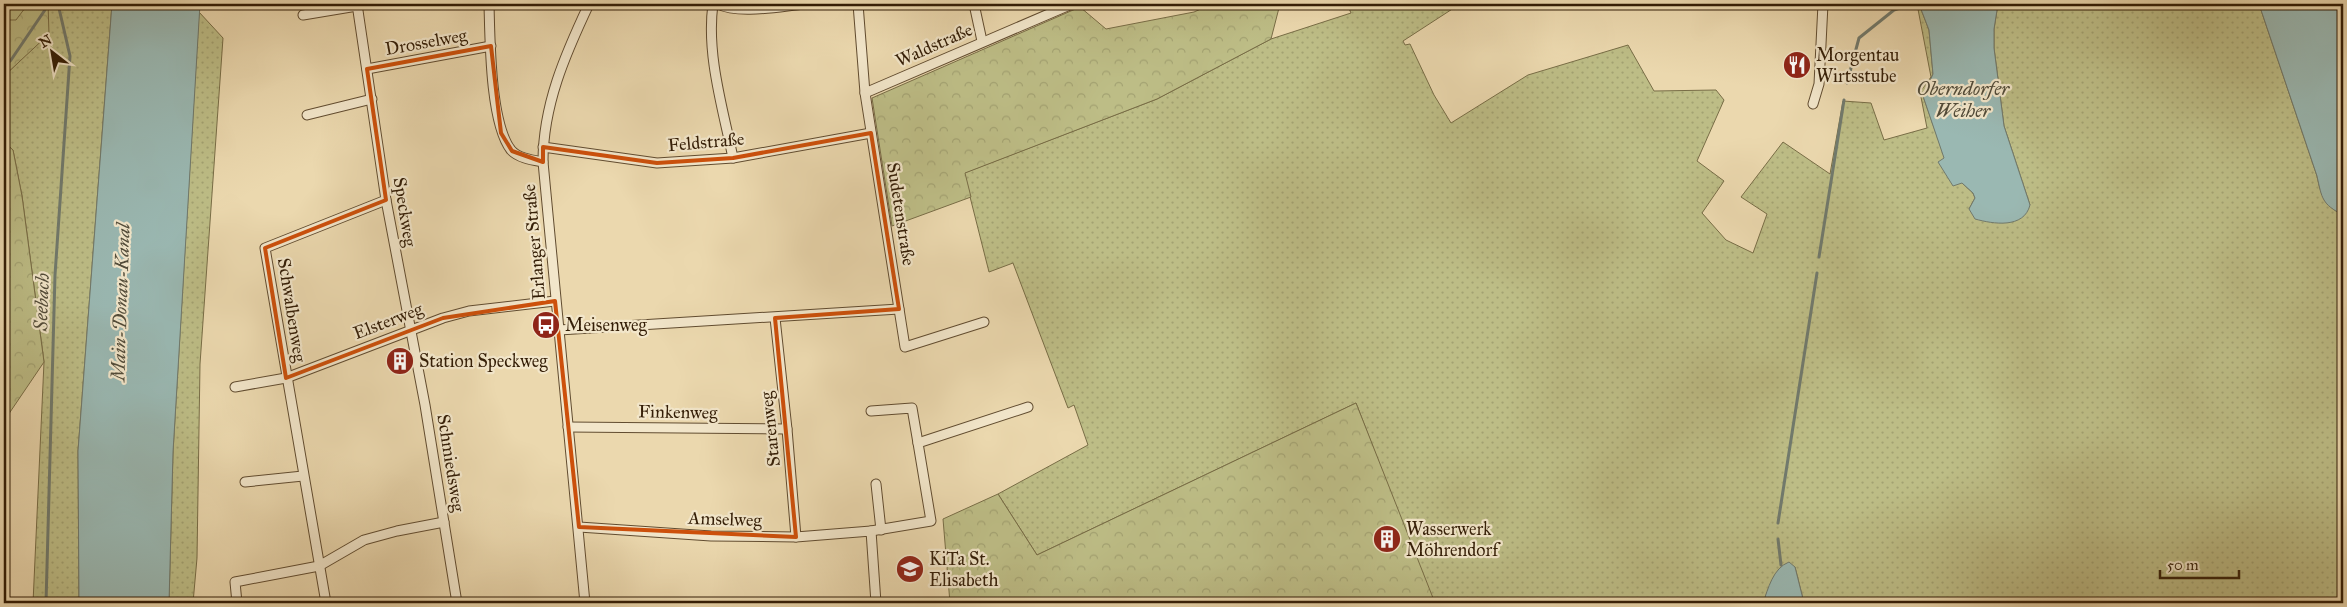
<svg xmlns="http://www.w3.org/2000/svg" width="2347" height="607" viewBox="0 0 2347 607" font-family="'IM FELL Great Primer',serif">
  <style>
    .grass { fill: url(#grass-dots); stroke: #786d46 }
    .forest { fill: url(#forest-crowns); stroke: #786d46 }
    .pitch { fill: #bdbd86; stroke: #786d46 }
    .water { fill: #9ab8b2; stroke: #717a6d }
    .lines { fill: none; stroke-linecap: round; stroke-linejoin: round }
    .stream { stroke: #717a6d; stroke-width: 3 }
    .minor-casing { stroke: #614c30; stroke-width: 11 }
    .minor { stroke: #f2e6ca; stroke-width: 9 }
    .marked { fill: none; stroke: #cd500b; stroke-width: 4; stroke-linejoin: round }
    .labels { text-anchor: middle; stroke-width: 4.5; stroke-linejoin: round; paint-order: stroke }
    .street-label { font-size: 18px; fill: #331d06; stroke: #f2e6ca }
    .poi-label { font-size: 18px; fill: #331d06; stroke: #f2e6ca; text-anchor: start }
    .water-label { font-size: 19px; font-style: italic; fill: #524c3a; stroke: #f2e6ca }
  </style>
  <defs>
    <pattern id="grass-dots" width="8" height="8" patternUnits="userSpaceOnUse" patternTransform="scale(1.25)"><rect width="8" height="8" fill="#bdbd86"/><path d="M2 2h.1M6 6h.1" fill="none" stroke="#a3a272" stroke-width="1.8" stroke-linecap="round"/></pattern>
    <pattern id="forest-crowns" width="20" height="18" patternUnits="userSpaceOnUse" patternTransform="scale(1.25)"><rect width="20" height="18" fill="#bdbd86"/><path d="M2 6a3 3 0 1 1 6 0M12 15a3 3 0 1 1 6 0" fill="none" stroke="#a3a272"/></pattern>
  </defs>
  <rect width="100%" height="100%" fill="#ebd8ae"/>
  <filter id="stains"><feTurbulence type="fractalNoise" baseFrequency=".004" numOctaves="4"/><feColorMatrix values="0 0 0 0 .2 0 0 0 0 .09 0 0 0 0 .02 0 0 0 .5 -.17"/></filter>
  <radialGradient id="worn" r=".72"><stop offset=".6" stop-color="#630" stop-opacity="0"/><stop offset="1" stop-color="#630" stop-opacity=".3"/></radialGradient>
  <!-- grass -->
  <g class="grass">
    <polygon points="48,4 112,4 78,451 79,603 33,603 44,362 22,196 13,150 4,142 4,76 48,34"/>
    <path d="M1347,4H1460L1403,41L1405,45L1410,44L1434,95L1451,123L1528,75L1628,45L1654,91L1716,90L1724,100L1697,161L1724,181L1702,213L1726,240L1753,253L1767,214L1741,197L1783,142L1830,174L1843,101L1871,103L1884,140L1927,128L1920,92L1931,77L1917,4H1919L1929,30L1933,74L1923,96L1945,159L1939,162L1973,193L1975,198L1969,209L2030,205L2004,126L1994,48V29L1998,4H2259L2317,176C2321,196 2325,206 2343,215V603H1804L1795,567L1768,590L1763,603H1433L1356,403L1037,555L998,494L1088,445L1074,405L1068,408L1013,263L989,272L964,173L1157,99L1271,39L1351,13Z"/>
    <polygon points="199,12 223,38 200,364 197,558 193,603 169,603 173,452"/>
  </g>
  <!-- forest -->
  <g class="forest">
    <polygon points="28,4 48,4 49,34 4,76 4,20 16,19"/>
    <polygon points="1212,4 1280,4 1271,39 1157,99 965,173 971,197 892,226 872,98 1080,7 1106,29 1194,12"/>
    <polygon points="4,142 13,150 22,196 44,362 4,421"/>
    <polygon points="1356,403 1435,603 950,603 943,519 998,494 1037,555"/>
  </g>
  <!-- pitch -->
  <polygon class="pitch" points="4,4 28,4 16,20 4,20"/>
  <!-- water -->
  <g class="water">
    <polygon points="112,4 200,4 173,452 169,603 79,603 78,451"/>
    <path d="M1919,4H1998L1994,29V48L2004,126L2030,205C2024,229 1993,224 1975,219L1969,209L1975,198L1973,193L1962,183L1953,186L1938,162L1944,158L1923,96L1933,74L1929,30Z"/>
    <path d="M2259,4H2343V215C2322,204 2322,199 2317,176Z"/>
    <path d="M1789,562L1795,567L1804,603H1763C1768,589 1773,568 1789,562Z"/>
  </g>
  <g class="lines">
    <!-- stream -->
    <g class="stream">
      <polyline points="4,66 11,60 49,4"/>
      <polyline points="1847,83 1859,38 1894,10 1912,4"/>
      <polyline points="1819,257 1844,100"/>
      <polyline points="1778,523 1817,273"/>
      <polyline points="1778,539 1781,565"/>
      <polyline points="46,603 55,275 70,56 58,4"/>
    </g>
    <defs>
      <g id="minor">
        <polyline points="357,4 386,200 425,405 457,603"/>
        <path d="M489,4C490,39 490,123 511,150C518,158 532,160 543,162"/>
        <path d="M713,4C706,54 723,109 733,158"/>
        <path d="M718,4C739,15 781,6 805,4"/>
        <polyline points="858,4 865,93 905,347 984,322"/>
        <polyline points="974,4 982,41"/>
        <polyline points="303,15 357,6"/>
        <polyline points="367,69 491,46"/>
        <polyline points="865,93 1072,4"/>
        <polyline points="1813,104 1819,84 1823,4"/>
        <polyline points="307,115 372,99"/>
        <polyline points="543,147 657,163 733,158 871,133"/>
        <polyline points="775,318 787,429 796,537"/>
        <polyline points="559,330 899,309"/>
        <polyline points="235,387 286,378 443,318 469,311 555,301"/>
        <polyline points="871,411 912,408 918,443"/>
        <polyline points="568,427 787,429"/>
        <polyline points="245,482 303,476"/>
        <polyline points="876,484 881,530"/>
        <polyline points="579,527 711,536 796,537 871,531 876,603"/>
        <polyline points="871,531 931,521 918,443 1028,407"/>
        <polyline points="237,603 235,582 319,566 364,540 397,531 444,522"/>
        <polyline points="326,603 265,248 386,200"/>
        <path d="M585,603L543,162C543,105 565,55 589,4"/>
      </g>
    </defs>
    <!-- minor casing -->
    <use href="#minor" class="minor-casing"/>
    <!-- minor -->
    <use href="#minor" class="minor"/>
  </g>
  <!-- marked area -->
  <path class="marked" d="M491,46L501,133L512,151L543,162V147L657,163L733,158L871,133L899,309L775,318L796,537L579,527L555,301L443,318L286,378L265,248L386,200L367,69Z"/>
  <!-- icons -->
  <defs>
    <symbol id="restaurant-disc" viewBox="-11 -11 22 22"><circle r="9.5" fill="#8f2418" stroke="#f2e6ca"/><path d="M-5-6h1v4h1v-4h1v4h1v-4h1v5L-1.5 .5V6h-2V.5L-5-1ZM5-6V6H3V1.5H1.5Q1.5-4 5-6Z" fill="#fff"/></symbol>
    <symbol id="bus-disc" viewBox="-11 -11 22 22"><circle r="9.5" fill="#8f2418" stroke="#f2e6ca"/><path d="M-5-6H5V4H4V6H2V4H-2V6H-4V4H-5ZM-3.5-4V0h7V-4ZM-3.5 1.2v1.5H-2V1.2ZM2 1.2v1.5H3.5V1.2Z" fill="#fff"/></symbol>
    <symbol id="building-disc" viewBox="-11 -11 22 22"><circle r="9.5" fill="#8f2418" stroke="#f2e6ca"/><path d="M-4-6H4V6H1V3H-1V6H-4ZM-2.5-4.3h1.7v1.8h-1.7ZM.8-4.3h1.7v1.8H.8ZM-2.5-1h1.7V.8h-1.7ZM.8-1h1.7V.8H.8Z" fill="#fff"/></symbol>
    <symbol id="school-disc" viewBox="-11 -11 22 22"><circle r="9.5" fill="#8f2418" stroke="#f2e6ca"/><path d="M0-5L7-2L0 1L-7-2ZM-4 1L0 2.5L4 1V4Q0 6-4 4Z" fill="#fff"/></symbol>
  </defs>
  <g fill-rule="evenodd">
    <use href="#restaurant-disc" x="1781" y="49" width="32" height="32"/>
    <use href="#bus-disc" x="530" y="309" width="32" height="32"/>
    <use href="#building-disc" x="384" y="345" width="32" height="32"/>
    <use href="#building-disc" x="1371" y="523" width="32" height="32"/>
    <use href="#school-disc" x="894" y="553" width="32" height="32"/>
  </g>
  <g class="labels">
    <!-- street labels -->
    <g class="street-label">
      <text transform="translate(426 42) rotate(-10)" y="6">Drosselweg</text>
      <text transform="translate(934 45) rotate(-24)" y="6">Waldstraße</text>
      <text transform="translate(706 142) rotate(-5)" y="6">Feldstraße</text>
      <text transform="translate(405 212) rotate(81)" y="6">Speckweg</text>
      <text transform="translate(901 214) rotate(81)" y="6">Sudetenstraße</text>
      <text transform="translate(534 242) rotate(-95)" y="6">Erlanger Straße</text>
      <text transform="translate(292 310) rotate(81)" y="6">Schwalbenweg</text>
      <text transform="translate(388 321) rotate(-21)" y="6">Elsterweg</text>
      <text transform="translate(678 412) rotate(1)" y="6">Finkenweg</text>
      <text transform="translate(770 429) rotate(-96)" y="6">Starenweg</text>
      <text transform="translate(451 463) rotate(81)" y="6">Schmiedsweg</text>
      <text transform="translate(725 519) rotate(2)" y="6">Amselweg</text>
    </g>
    <!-- poi labels -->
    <g class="poi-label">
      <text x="1816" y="61">Morgentau<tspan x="1816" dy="21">Wirtsstube</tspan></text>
      <text x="565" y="331">Meisenweg</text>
      <text x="419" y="367">Station Speckweg</text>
      <text x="1406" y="535">Wasserwerk<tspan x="1406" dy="21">Möhrendorf</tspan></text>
      <text x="929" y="565">KiTa St.<tspan x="929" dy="21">Elisabeth</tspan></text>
    </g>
    <!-- water labels -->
    <g class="water-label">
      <text x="1963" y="95">Oberndorfer<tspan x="1963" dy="22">Weiher</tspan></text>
      <text transform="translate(41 302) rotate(-88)" y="7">Seebach</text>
      <text transform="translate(120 302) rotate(-88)" y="7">Main-Donau-Kanal</text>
    </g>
  </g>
  <!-- margin -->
  <rect width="2347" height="607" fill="none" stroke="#ebd8ae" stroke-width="20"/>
  <rect x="5" y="5" width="2337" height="597" fill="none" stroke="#331d06" stroke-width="2.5"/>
  <rect x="10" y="10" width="2327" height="587" fill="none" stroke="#331d06"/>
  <!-- north arrow -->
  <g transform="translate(52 52) rotate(329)" stroke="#f2e6ca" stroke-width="4" paint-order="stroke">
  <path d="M0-4L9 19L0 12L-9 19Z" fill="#331d06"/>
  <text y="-8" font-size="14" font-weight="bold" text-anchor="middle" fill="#331d06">N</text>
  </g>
  <!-- scale -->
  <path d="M2160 570v8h79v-8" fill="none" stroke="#331d06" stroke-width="2.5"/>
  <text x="2167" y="570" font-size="15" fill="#331d06" stroke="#f2e6ca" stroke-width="4" paint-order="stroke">50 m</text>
  <rect width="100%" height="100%" filter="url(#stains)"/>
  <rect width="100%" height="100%" fill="url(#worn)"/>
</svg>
